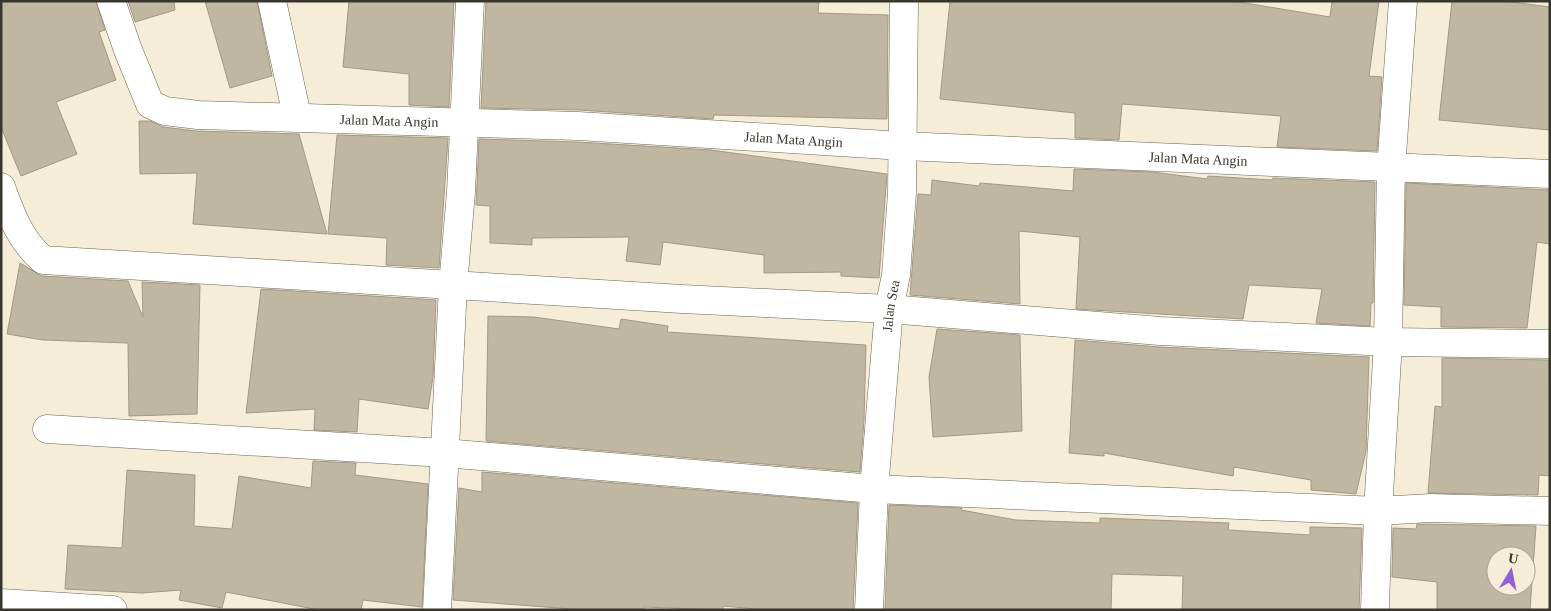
<svg xmlns="http://www.w3.org/2000/svg" width="1551" height="611" viewBox="0 0 1551 611" font-family="'Times New Roman',serif">
  <style>
    .building { fill: #bfb7a2; stroke: #a19985; fill-rule: evenodd }
    .lines { fill: none; stroke-linecap: round; stroke-linejoin: round }
    .minor-casing { stroke: #6a6351; stroke-width: 29 }
    .minor { stroke: #fff; stroke-width: 28 }
    .labels { text-anchor: middle; stroke-width: 4; stroke-linejoin: round; paint-order: stroke }
    .street-label { font-size: 14px; fill: #39362d; stroke: #f5edd8 }
  </style>
  <rect width="100%" height="100%" fill="#f5edd8"/>
  <!-- building -->
  <g class="building">
    <polygon points="1,1 96,1 105,30 99,32 116,80 56,102 77,154 21,176 1,127"/>
    <polygon points="128,1 174,1 175,10 135,22"/>
    <polygon points="205,1 257,1 272,76 230,88"/>
    <polygon points="349,1 454,1 449,107 409,105 409,74 343,67"/>
    <polygon points="486,1 819,1 818,13 888,15 887,119 714,115 713,119 579,110 481,108"/>
    <polygon points="950,1 1233,1 1330,17 1332,1 1379,1 1369,76 1382,77 1377,151 1277,147 1281,116 1122,104 1119,140 1075,138 1075,113 940,99"/>
    <polygon points="1452,1 1504,1 1550,7 1550,130 1439,120"/>
    <polygon points="139,121 150,121 163,127 196,131 299,134 327,234 193,224 197,173 140,174"/>
    <polygon points="337,135 448,138 439,268 386,265 387,238 328,234"/>
    <polygon points="479,139 577,142 711,150 887,174 879,278 841,276 841,272 764,273 764,255 663,242 660,265 626,261 629,237 532,238 532,245 490,243 490,206 476,205"/>
    <polygon points="1074,169 1152,172 1207,179 1208,176 1272,180 1273,178 1375,182 1373,303 1371,303 1370,326 1316,323 1322,289 1249,285 1243,319 1076,309 1080,237 1019,231 1020,304 910,295 918,194 931,195 932,180 979,186 980,183 1073,191"/>
    <polygon points="1406,183 1550,190 1550,244 1537,242 1527,328 1441,327 1441,307 1404,305"/>
    <polygon points="20,263 42,276 128,281 143,317 142,282 200,285 197,414 129,416 128,343 43,340 7,334"/>
    <polygon points="261,289 436,300 433,377 428,409 359,399 357,432 314,430 315,409 246,413"/>
    <polygon points="488,316 534,317 619,329 621,319 668,326 667,332 866,345 864,420 860,472 486,441"/>
    <polygon points="937,329 1020,335 1022,431 933,437 929,377"/>
    <polygon points="1075,340 1159,347 1369,357 1366,451 1356,494 1311,490 1311,480 1234,467 1233,476 1104,453 1104,456 1069,453"/>
    <polygon points="1442,358 1549,360 1550,476 1539,475 1538,495 1428,493 1435,406 1442,407"/>
    <polygon points="313,461 356,463 355,475 428,484 422,607 363,600 361,610 319,610 226,592 222,608 179,600 181,590 142,593 65,589 68,545 122,548 127,470 195,475 194,526 232,529 239,476 311,488"/>
    <polygon points="482,472 858,503 853,610 767,610 723,606 723,610 644,607 644,610 585,610 453,600 459,488 482,492"/>
    <polygon points="889,505 962,508 961,510 1016,520 1100,523 1100,518 1229,523 1228,530 1310,535 1310,527 1362,528 1359,610 1182,610 1183,576 1112,574 1111,610 885,610"/>
    <path d="M1417,524L1536,526L1530,610H1437V582L1392,577L1393,528L1416,529ZM1496,556H1526V586H1496Z"/>
  </g>
  <g class="lines">
    <defs>
      <g id="minor">
        <path id="s1" d="M111,1L128,50L150,104L165,111L198,115L578,126L903,146L1550,174"/>
        <polyline points="272,1 297,116"/>
        <path d="M1,187C11,215 20,240 43,260L682,299L889,309L1160,331L1388,342L1550,344"/>
        <polyline points="47,429 444,453 874,489 1378,511 1431,508 1550,511"/>
        <polyline points="1,603 113,610"/>
        <polyline points="437,610 453,286 461,192 470,1"/>
        <path id="s2" d="M869,610L874,489L889,309L896,275L902,193L904,1"/>
        <polyline points="1375,610 1378,511 1388,342 1391,169 1403,1"/>
      </g>
    </defs>
    <!-- minor casing -->
    <use href="#minor" class="minor-casing"/>
    <!-- minor -->
    <use href="#minor" class="minor"/>
  </g>
  <g class="labels">
    <!-- street labels -->
    <g class="street-label">
      <text dy="5" stroke="none"><textPath href="#s1" startOffset="351">Jalan Mata Angin</textPath></text>
      <text dy="5" stroke="none"><textPath href="#s1" startOffset="756">Jalan Mata Angin</textPath></text>
      <text dy="5" stroke="none"><textPath href="#s1" startOffset="1161">Jalan Mata Angin</textPath></text>
      <text dy="5" stroke="none"><textPath href="#s2" startOffset="305">Jalan Sea</textPath></text>
    </g>
  </g>
  <!-- border -->
  <rect width="1551" height="611" fill="none" stroke="#39362d" stroke-width="5"/>
  <!-- north arrow -->
  <g transform="translate(1511 571) rotate(10)"><circle r="24" fill="#f5edd8" stroke="#aaa494"/>
  <path d="M0-4L9 19L0 12L-9 19Z" fill="#9160da"/>
  <text y="-8" font-size="14" font-weight="bold" text-anchor="middle" fill="#39362d">U</text>
  </g>
</svg>
